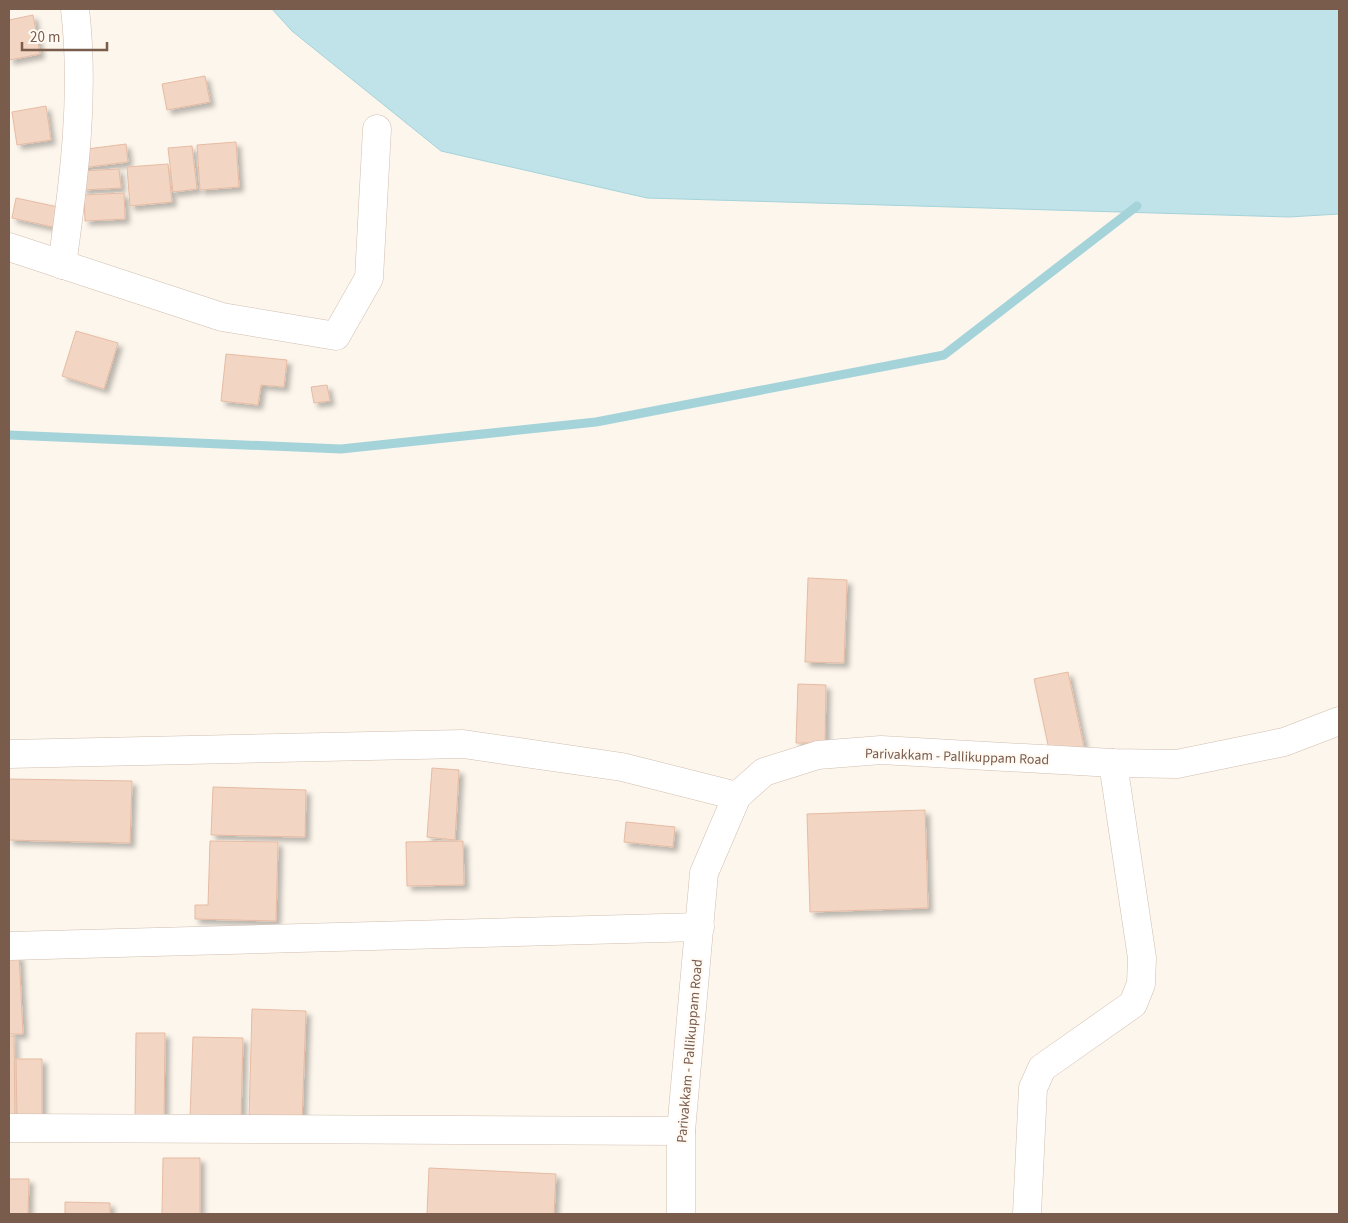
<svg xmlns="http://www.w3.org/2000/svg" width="1348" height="1223" viewBox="0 0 1348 1223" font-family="'Source Sans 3',sans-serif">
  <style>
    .water { fill: #bfe3e8; stroke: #a5d3da }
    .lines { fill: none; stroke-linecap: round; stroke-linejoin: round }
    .stream { stroke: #a5d3da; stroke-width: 9 }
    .building { fill: #f3d5c3; stroke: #e6bba3; filter: url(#shadow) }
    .minor-casing { stroke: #d1beb0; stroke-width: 29 }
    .tertiary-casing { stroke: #d1beb0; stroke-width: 29 }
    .minor { stroke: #fff; stroke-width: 28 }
    .tertiary { stroke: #fff; stroke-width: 28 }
    .labels { text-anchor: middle; stroke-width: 4.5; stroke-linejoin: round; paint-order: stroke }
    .street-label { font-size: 14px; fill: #7a5c4d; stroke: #fffaf3 }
  </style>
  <defs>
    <filter id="shadow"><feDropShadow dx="4.5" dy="4.5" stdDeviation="2.5" flood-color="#0004"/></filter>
  </defs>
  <rect width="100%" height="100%" fill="#fdf6ec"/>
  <!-- water -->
  <polygon class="water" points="272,9 1339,9 1339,214 1289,217 647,198 441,151 292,31"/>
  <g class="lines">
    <!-- stream -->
    <polyline class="stream" points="9,435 341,449 596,422 944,355 1137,206"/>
  </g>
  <!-- building -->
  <g class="building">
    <polygon points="33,15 40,54 9,60 9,20"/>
    <polygon points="205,76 210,102 167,110 162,84"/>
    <polygon points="46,106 51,140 17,145 12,112"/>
    <polygon points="236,142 239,187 200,190 197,145"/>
    <polygon points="126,144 128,162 81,168 79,150"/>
    <polygon points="192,146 197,189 173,192 168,148"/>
    <polygon points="168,164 172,202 130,206 127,167"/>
    <polygon points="119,169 121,188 82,190 81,171"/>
    <polygon points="124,193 125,219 85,221 84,195"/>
    <polygon points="16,198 58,207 53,227 12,218"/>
    <polygon points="76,331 118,343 104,389 62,376"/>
    <polygon points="226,354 287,360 284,387 261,385 258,405 221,401"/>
    <polygon points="327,385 330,401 314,403 311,387"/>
    <polygon points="808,578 847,580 844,663 805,662"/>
    <polygon points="1068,672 1084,747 1050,754 1034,679"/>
    <polygon points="798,684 826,685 825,743 796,743"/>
    <polygon points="432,768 459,770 455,840 427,837"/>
    <polygon points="9,779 132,781 130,843 9,840"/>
    <polygon points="213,787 306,790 305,837 211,835"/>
    <polygon points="925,810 928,908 810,912 807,814"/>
    <polygon points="626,822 675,827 673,847 624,842"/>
    <polygon points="210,841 278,842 276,921 195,919 195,905 208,905"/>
    <polygon points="463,841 464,885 407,886 406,842"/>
    <polygon points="19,955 23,1034 9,1034 9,956"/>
    <polygon points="252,1009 306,1011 302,1121 249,1119"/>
    <polygon points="136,1033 165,1033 164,1120 135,1119"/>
    <polygon points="9,1036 14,1036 15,1120 9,1120"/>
    <polygon points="193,1037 243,1038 241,1119 190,1117"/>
    <polygon points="16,1059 42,1059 42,1121 17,1121"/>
    <polygon points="163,1158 200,1158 200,1214 162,1214"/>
    <polygon points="429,1168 556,1174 554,1214 427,1214"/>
    <polygon points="9,1179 29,1179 28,1214 9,1214"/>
    <polygon points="65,1202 110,1203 110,1214 65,1214"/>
  </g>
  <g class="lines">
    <defs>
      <g id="minor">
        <polyline points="9,247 222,317 336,336 369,278 377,129"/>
        <path d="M62,265C74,180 85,95 75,9"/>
        <polyline points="9,754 463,744 622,767 737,796"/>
        <polyline points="9,946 700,927"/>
        <polyline points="9,1128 681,1131"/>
        <polyline points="1027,1214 1033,1088 1042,1068 1133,1004 1141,984 1142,958 1113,763"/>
      </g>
      <polyline id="tertiary" points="681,1214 681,1131 704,873 737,796 764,772 818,755 881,750 1113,763 1177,764 1284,742 1339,721"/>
    </defs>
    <!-- minor casing -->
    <use href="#minor" class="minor-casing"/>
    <!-- tertiary casing -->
    <use href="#tertiary" class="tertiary-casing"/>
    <!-- minor -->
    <use href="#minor" class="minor"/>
    <!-- tertiary -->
    <use href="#tertiary" class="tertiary"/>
  </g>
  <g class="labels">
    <!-- street labels -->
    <g class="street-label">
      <text transform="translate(957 756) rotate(2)" y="5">Parivakkam - Pallikuppam Road</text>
      <text transform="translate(689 1051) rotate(-85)" y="5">Parivakkam - Pallikuppam Road</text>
    </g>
  </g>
  <!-- border -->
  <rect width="1348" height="1223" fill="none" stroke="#7a5c4d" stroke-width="20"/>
  <!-- scale -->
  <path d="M22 42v8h85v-8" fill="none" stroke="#7a5c4d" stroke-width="2.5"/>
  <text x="30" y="42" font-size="15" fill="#7a5c4d" stroke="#fffaf3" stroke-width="4" paint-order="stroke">20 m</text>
</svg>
